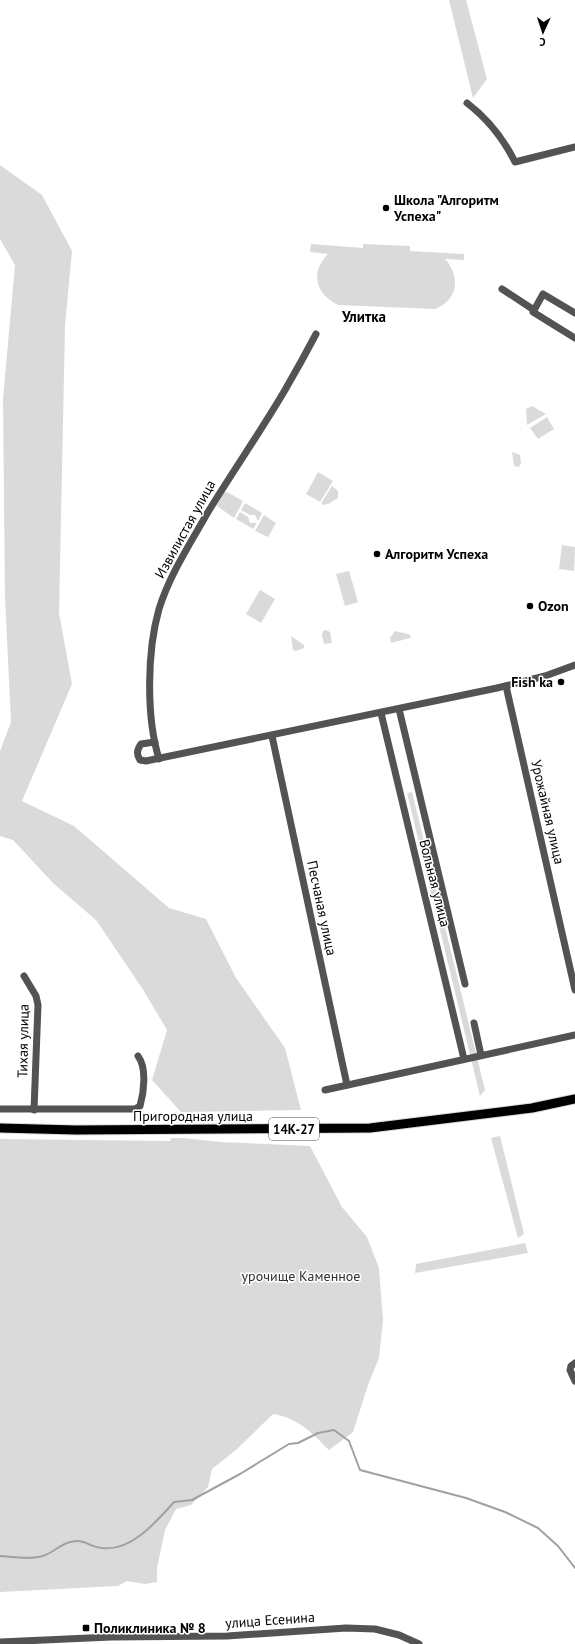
<svg xmlns="http://www.w3.org/2000/svg" width="575" height="1644" viewBox="0 0 575 1644" font-family="'PT Sans',sans-serif">
  <style>
    .green { fill: #dadada }
    .lines { fill: none; stroke-linecap: round; stroke-linejoin: round }
    .stream { stroke: #a1a1a1; stroke-width: 2 }
    .major-casing { stroke: #dbdbdb; stroke-width: 11 }
    .minor { stroke: #535353; stroke-width: 7 }
    .major { stroke: #000; stroke-width: 9 }
    .poi-dot { fill: #000; stroke: #fff; stroke-width: 1.5 }
    .labels { text-anchor: middle; stroke-width: 3; stroke-linejoin: round; paint-order: stroke }
    .shield { fill: #fff; stroke: #4c4c4c; stroke-width: 1 }
    .shield-label { font-size: 13px; font-weight: bold; fill: #000 }
    .poi-label { font-size: 14px; font-weight: bold; fill: #000; stroke: #fff; text-anchor: start }
    .street-label { font-size: 14px; fill: #000; stroke: #fff }
    .park-label { font-size: 14px; fill: #313131; stroke: #fff }
    .neighbourhood-label { font-size: 15px; font-weight: bold; fill: #000; stroke: #fff }
  </style>
  <rect width="100%" height="100%" fill="#fff"/>
  <!-- green -->
  <g class="green">
    <polygon points="449,0 466,0 487,79 473,98"/>
    <polygon points="0,165 42,195 72,251 65,325 59,613 72,684 22,801 74,826 169,908 206,919 236,978 285,1048 301,1110 181,1112 152,1080 167,1030 142,988 96,920 54,884 13,840 0,836 0,751 11,722 5,597 3,399 15,265 0,239"/>
    <path d="M311,244L363,248V244L410,246V251L464,254V260L445,259C461,277 458,300 435,309L338,305C315,294 310,272 328,254L310,252Z"/>
    <polygon points="532,406 546,414 527,425 526,409"/>
    <polygon points="547,417 554,429 538,439 530,428"/>
    <polygon points="512,452 520,455 521,463 519,467 514,466"/>
    <polygon points="318,472 333,481 320,502 306,494"/>
    <polygon points="332,486 338,491 338,498 328,504 322,505 322,502"/>
    <polygon points="224,492 229,493 243,501 234,518 217,506 218,503"/>
    <polygon points="245,503 262,513 258,521 255,515 250,515 241,510"/>
    <polygon points="240,512 248,517 250,523 257,523 253,529 236,519"/>
    <polygon points="264,515 276,523 268,537 255,531"/>
    <polygon points="562,545 575,547 574,571 559,569"/>
    <polygon points="349,571 358,602 345,606 336,574"/>
    <polygon points="260,590 275,599 261,623 246,614"/>
    <polygon points="326,630 330,632 332,643 324,644 322,635 323,631"/>
    <polygon points="395,631 408,634 411,636 410,638 391,643 390,638"/>
    <polygon points="291,636 304,645 304,648 296,651 293,650"/>
    <polygon points="412,792 485,1090 480,1096 407,793"/>
    <polygon points="500,1136 524,1234 518,1238 491,1138"/>
    <path d="M171,1138H182L221,1142L310,1146L342,1207L367,1237L379,1268L383,1320L379,1358L368,1385L353,1432L329,1450C311,1432 298,1418 273,1414L237,1449L212,1469L208,1487L191,1505L176,1509L165,1530L157,1568V1582L145,1584L127,1581L118,1586L0,1592V1139L170,1141Z"/>
    <polygon points="525,1243 528,1253 415,1273 416,1264"/>
  </g>
  <g class="lines">
    <!-- stream -->
    <path class="stream" d="M0,1556C14,1557 29,1560 43,1556C52,1553 59,1546 67,1543C85,1537 88,1547 102,1548C131,1552 157,1521 174,1502L192,1500L240,1474L289,1444L298,1443L318,1433L334,1430L349,1441L360,1470L466,1498L505,1512L538,1528L558,1546L575,1568"/>
    <defs>
      <polyline id="major" points="0,1128 76,1130 370,1128 532,1108 575,1099"/>
    </defs>
    <!-- major casing -->
    <use href="#major" class="major-casing"/>
    <!-- minor -->
    <g class="minor">
      <path d="M467,103C488,119 503,138 515,162L575,147"/>
      <polyline points="502,289 534,310"/>
      <polyline points="575,313 543,294 533,312 575,338"/>
      <polyline points="506,686 575,990"/>
      <polyline points="399,709 465,984"/>
      <polyline points="381,713 464,1059"/>
      <polyline points="272,736 347,1085"/>
      <path d="M155,742L141,744C137,750 136,754 140,760L146,761L497,688L545,676L575,665"/>
      <path d="M159,759C146,717 147,651 159,609C170,574 190,544 208,512C233,471 261,431 285,390C296,371 306,353 316,334"/>
      <polyline points="24,976 36,996 38,1005 34,1110"/>
      <polyline points="474,1023 481,1055"/>
      <polyline points="325,1090 575,1035"/>
      <path d="M0,1109H135L140,1106C144,1092 147,1068 138,1056"/>
      <polyline points="575,1363 571,1366 570,1370 575,1381"/>
      <polyline points="0,1642 111,1637 227,1636 346,1628 375,1629 399,1635 419,1644"/>
    </g>
    <!-- major -->
    <use href="#major" class="major"/>
  </g>
  <!-- markers -->
  <g class="poi-dot">
    <circle cx="386" cy="208" r="4"/>
    <circle cx="377" cy="554" r="4"/>
    <circle cx="530" cy="606" r="4"/>
    <circle cx="561" cy="682" r="4"/>
    <rect x="82" y="1624" width="8" height="8" rx="2"/>
  </g>
  <g class="labels">
    <!-- shield labels -->
    <rect class="shield" x="269" y="1118" width="50" height="22" rx="3"/>
    <g class="shield-label">
      <text x="294" y="1134">14К-27</text>
    </g>
    <!-- poi labels -->
    <g class="poi-label">
      <text x="394" y="205">Школа "Алгоритм<tspan x="394" dy="16">Успеха"</tspan></text>
      <text x="385" y="559">Алгоритм Успеха</text>
      <text x="538" y="611">Ozon</text>
      <text x="553" y="687" text-anchor="end">Fish ka</text>
      <text x="94" y="1633">Поликлиника № 8</text>
    </g>
    <!-- street labels -->
    <g class="street-label">
      <text transform="translate(185 529) rotate(-61)" y="5">Извилистая улица</text>
      <text transform="translate(548 812) rotate(77)" y="5">Урожайная улица</text>
      <text transform="translate(435 883) rotate(76)" y="5">Вольная улица</text>
      <text transform="translate(322 908) rotate(78)" y="5">Песчаная улица</text>
      <text transform="translate(23 1041) rotate(-89)" y="5">Тихая улица</text>
      <text x="193" y="1121">Пригородная улица</text>
      <text transform="translate(270 1620) rotate(-4)" y="5">улица Есенина</text>
    </g>
    <!-- park labels -->
    <g class="park-label">
      <text x="301" y="1281">урочище Каменное</text>
    </g>
    <!-- neighbourhood labels -->
    <g class="neighbourhood-label">
      <text x="364" y="322">Улитка</text>
    </g>
  </g>
  <!-- north arrow -->
  <g transform="translate(543 32) rotate(183)" stroke="#ffffff" stroke-width="3" paint-order="stroke">
  <path d="M0-3L7 15L0 10L-7 15Z" fill="#000000"/>
  <text y="-6" font-size="11" font-weight="bold" text-anchor="middle" fill="#000000">С</text>
  </g>
</svg>
